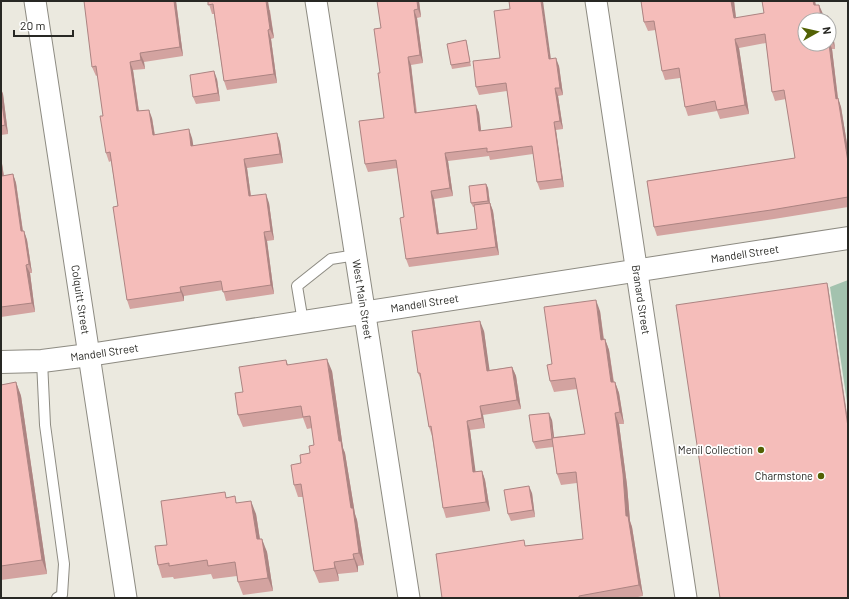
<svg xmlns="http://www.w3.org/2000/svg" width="849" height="599" viewBox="0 0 849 599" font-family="Barlow,sans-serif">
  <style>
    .green { fill: #a3c2ae }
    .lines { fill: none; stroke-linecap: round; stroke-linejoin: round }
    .lane-casing { stroke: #8d8b82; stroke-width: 12 }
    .street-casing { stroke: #8d8b82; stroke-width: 23 }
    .secondary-casing { stroke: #8d8b82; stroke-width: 24 }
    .lane { stroke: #fff; stroke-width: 10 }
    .street { stroke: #fff; stroke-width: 21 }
    .secondary { stroke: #fff; stroke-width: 22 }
    .wall { fill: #d3a3a0; fill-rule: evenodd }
    .shaded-wall { fill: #ac8482 }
    .building { fill: #f5bdba; stroke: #ac8482 }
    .poi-dot { fill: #526104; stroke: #fff; stroke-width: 1.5 }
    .labels { text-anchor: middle; stroke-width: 3.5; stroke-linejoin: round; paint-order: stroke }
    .street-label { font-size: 11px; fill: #282824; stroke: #fff }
    .poi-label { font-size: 11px; fill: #282824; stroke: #fff; text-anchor: end }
  </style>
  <rect width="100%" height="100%" fill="#ebe9df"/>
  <!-- green -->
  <polygon class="green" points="848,280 848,409 830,287"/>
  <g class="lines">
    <defs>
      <g id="lane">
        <polyline points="303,322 297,286 331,259 356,255"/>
        <polyline points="42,361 45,425 64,564 62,595 57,598"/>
      </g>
      <g id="street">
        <path id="s1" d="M35,1L126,598"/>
        <path id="s2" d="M316,1L409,598"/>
        <path id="s3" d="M596,1L686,598"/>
      </g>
      <g id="secondary">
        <path id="s4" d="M1,362L42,361L89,355L848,238"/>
      </g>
    </defs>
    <!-- lane casing -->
    <use href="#lane" class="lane-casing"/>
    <!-- street casing -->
    <use href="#street" class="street-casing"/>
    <!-- secondary casing -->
    <use href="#secondary" class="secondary-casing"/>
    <!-- lane -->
    <use href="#lane" class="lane"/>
    <!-- street -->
    <use href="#street" class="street"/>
    <!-- secondary -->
    <use href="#secondary" class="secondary"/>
  </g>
  <!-- wall -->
  <g class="wall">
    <polygon points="176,1 183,56 144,62 145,69 133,70 139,111 152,118 155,135 192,138 193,146 277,133 280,142 283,163 247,168 251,196 269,203 274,240 267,241 274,294 226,301 223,290 184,296 184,301 130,309 127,300 118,206 111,161 109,162 106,153 103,116 98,75 96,76 92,67"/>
    <polygon points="208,1 270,10 274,38 271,39 277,83 227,90 224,81 214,14 212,14"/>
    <polygon points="419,1 421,17 417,18 423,63 411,65 417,113 476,105 479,113 481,131 512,127 507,91 479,95 476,87 551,59 559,66 563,95 558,96 563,129 556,130 564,187 540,190 537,182 533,154 490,160 489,156 448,161 453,196 434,199 439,234 477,229 474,207 473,207 471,203 486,184 488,188 490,203 493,211 499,255 409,267 406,259 404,217 397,168 368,172 365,164 384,118 380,73 381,28"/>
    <path d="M641,1H734L736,18L764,13L762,1H815L816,5H819L823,17L828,16L832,25L835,49H832L838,98L841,107L848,150V207L774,219L657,236L654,227L647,181L795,158L786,99L775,101L772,92L766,43L739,48L749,114L720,119L717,111L688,116L685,107L680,78L665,80L662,71L656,30L648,31L644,22ZM805,20H829V44H805Z"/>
    <polygon points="466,40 467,44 471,66 452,69 451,65"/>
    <polygon points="217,79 220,101 196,104 193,97"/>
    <polygon points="1,89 3,94 8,134 1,135"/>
    <polygon points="1,157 4,176 13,174 16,183 23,231 24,231 27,240 32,273 30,273 35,312 1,317"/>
    <polygon points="600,311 604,339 605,339 609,350 614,382 615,382 619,393 624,424 619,424 627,485 630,521 632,527 643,596 633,598 442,598 526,546 583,539 577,483 561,485 557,474 553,447 536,449 533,442 552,420 554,437 585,434 577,389 554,392 550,381 552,364"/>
    <polygon points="484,331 489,370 512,367 516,376 521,409 483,415 485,428 470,430 475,472 482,471 485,480 490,511 446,518 443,508 432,436 429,427 422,382 418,373"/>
    <polygon points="286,360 288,365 332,371 343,448 345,453 355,514 357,520 364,565 358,566 358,572 338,574 339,581 319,583 314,571 303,497 298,497 294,485 301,463 310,453 314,445 312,428 307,429 303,418 243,427 238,415 243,392"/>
    <polygon points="16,382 21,396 47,574 1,580 1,385"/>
    <polygon points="532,493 535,517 511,521 508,514"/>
    <polygon points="227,497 256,514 260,539 267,552 273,591 243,595 238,582 237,576 213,579 211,574 174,579 173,577 162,578 158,565 167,545"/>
  </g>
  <!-- shaded-wall -->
  <g class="shaded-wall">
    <polygon points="174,1 176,1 183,56 180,47"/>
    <polygon points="266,1 268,1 274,38 270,29"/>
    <polygon points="417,1 419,1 421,17 418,9"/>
    <polygon points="541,1 543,1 552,67 549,59"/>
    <polygon points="731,1 734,1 737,27 734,18"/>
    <polygon points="813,1 815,1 817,15 814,5"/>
    <polygon points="819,5 823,14 824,20 821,17"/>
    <polygon points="414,10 417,18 423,63 420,55"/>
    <polygon points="828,16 832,25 835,49 832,39"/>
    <polygon points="268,30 271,39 277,83 274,74"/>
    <polygon points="735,39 739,48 749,114 745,105"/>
    <polygon points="829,41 832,49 839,108 836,99"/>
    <polygon points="140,53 144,62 145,69 141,60"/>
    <polygon points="408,57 411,65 417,121 415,113"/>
    <polygon points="556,58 559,66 563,95 560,88"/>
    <polygon points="130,62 133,70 140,120 137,111"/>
    <polygon points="214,71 217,79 220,101 218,93"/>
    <polygon points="555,88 558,96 563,129 560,121"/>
    <polygon points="1,89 3,94 8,134 5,125 1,96"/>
    <polygon points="838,98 841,107 848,150 848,162"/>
    <polygon points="476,105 479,113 482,139 479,131"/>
    <polygon points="149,110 152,118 156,144 153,135"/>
    <polygon points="554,122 556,130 564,187 562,179"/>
    <polygon points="189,129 192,138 195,155 191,146"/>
    <polygon points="277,133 280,142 283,163 280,154"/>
    <polygon points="445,153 448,161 453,196 450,188"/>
    <polygon points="1,157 5,185 2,176 1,171"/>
    <polygon points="244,159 247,168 252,205 249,196"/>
    <polygon points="13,174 16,183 24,240 21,231"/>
    <polygon points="486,184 488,188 490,205 488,201"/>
    <polygon points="431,191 434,199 440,242 437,234"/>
    <polygon points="266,194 269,203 274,240 271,231"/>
    <polygon points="490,203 493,211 499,255 496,247"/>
    <polygon points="24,231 27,240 32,273 29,264"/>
    <polygon points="264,232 267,241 274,294 271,285"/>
    <polygon points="26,265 30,273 35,312 32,303"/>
    <polygon points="827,283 828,286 848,421 848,427"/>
    <polygon points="180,287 184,296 184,301 181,292"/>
    <polygon points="596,300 600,311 605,351 601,340"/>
    <polygon points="480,321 484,331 491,380 487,371"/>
    <polygon points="605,339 609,350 615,393 611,382"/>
    <polygon points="327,359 332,371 343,448 345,453 355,514 357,520 364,565 359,553 339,441"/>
    <polygon points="512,367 516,376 521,409 517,400"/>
    <polygon points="16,382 21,396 47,574 42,560"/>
    <polygon points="615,382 619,393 624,424 620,412"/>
    <polygon points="480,406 483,415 485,428 482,418"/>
    <polygon points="549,413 552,420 555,446 553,439"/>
    <polygon points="615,413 619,424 627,485 630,521 632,527 643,596 639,585 626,516"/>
    <polygon points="467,421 470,430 477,482 473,472"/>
    <polygon points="482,471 485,480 490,511 486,502"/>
    <polygon points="529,486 532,493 535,517 533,510"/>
    <polygon points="251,501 256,514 262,553 257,539"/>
    <polygon points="262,539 267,552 273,591 268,578"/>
    <polygon points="353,554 358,566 358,572 354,559"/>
    <polygon points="334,562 338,574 339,581 335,568"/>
  </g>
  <!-- building -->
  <g class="building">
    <polygon points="84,1 174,1 180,47 140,53 141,60 130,62 137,111 149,110 153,135 189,129 191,146 277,133 280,154 244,159 249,196 266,194 271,231 264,232 271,285 223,292 221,281 180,287 181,292 127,300 113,207 118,206 110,152 106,153 100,116 103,116 96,66 92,67"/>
    <polygon points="208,1 266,1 270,29 268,30 274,74 224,81 213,4 208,5"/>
    <polygon points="377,1 417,1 418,9 414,10 420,55 408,57 415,113 476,105 479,131 512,127 506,83 476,87 473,61 500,58 494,11 510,9 509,1 541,1 549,59 556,58 560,88 555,88 560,121 554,122 562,179 537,182 532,146 487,152 487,148 445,153 450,188 431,191 437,234 477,229 474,205 490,203 496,247 406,259 400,218 404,217 396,160 365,164 359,121 384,118 378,73 380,73 374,29 381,28"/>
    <polygon points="641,1 731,1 734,18 764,13 762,1 813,1 814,5 819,5 821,17 828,16 829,20 805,20 805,44 829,44 836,99 838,98 848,162 848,197 771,210 654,227 647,181 795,158 784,90 772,92 765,34 735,39 745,105 717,110 715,101 685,107 679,68 662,71 654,21 644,22"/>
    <polygon points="829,21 832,39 829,40"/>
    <polygon points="466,40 470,62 451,65 447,44"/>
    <polygon points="214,71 218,93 193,97 190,75"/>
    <polygon points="1,96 5,125 1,126"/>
    <polygon points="1,171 2,176 13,174 21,231 24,231 29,264 26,265 32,303 1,307"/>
    <polygon points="486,184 488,201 471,203 469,186"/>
    <polygon points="827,283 848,427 848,598 720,598 676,305"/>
    <polygon points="596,300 601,340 605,339 611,382 615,382 620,412 615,413 623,474 626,516 628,516 639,585 579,596 579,598 442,598 436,554 524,540 525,546 583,539 576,472 557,474 552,438 585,434 575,378 550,381 547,365 552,364 544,307"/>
    <polygon points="480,321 487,371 512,367 517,400 480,406 482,418 467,421 473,472 482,471 486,502 443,508 431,426 429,427 420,373 418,373 412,331"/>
    <polygon points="327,359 339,441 341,441 351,508 353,508 359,553 353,554 354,559 334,562 335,568 314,571 301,484 294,485 291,465 301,463 300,455 310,453 309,446 314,445 310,416 303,417 301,406 238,415 235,393 243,392 239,367 286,360 287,365"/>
    <polygon points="16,382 42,560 1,566 1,385"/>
    <polygon points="549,413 552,439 533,442 529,415"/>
    <polygon points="529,486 533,510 508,514 504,490"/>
    <polygon points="225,492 226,498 235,496 236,503 251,501 257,539 262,539 268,578 238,582 235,562 208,566 207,560 169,566 169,563 158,565 155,546 167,545 161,501"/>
  </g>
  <!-- markers -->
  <g class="poi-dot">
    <circle cx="761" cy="450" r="4"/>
    <circle cx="821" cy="476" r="4"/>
  </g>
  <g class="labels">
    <!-- street labels -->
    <g class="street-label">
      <text dy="4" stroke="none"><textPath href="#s4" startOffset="752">Mandell Street</textPath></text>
      <text dy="4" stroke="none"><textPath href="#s2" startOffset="302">West Main Street</textPath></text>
      <text dy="4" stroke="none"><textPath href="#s1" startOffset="302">Colquitt Street</textPath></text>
      <text dy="4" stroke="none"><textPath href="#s3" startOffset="302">Branard Street</textPath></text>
      <text dy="4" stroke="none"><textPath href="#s4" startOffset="428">Mandell Street</textPath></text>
      <text dy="4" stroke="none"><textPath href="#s4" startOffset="104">Mandell Street</textPath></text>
    </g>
    <!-- poi labels -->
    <g class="poi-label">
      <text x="753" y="454">Menil Collection</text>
      <text x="813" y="480">Charmstone</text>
    </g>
  </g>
  <!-- border -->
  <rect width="849" height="599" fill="none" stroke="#282824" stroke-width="4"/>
  <!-- north arrow -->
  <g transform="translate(817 32) rotate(82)"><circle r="19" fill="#ffffff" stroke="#a9a9a7"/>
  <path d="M0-3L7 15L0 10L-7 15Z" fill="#526104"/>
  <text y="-6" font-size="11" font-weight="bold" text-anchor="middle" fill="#282824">N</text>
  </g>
  <!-- scale -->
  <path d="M14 30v6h59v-6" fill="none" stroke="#282824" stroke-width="2"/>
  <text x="20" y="30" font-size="12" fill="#282824" stroke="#ffffff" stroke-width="3" paint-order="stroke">20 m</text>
</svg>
